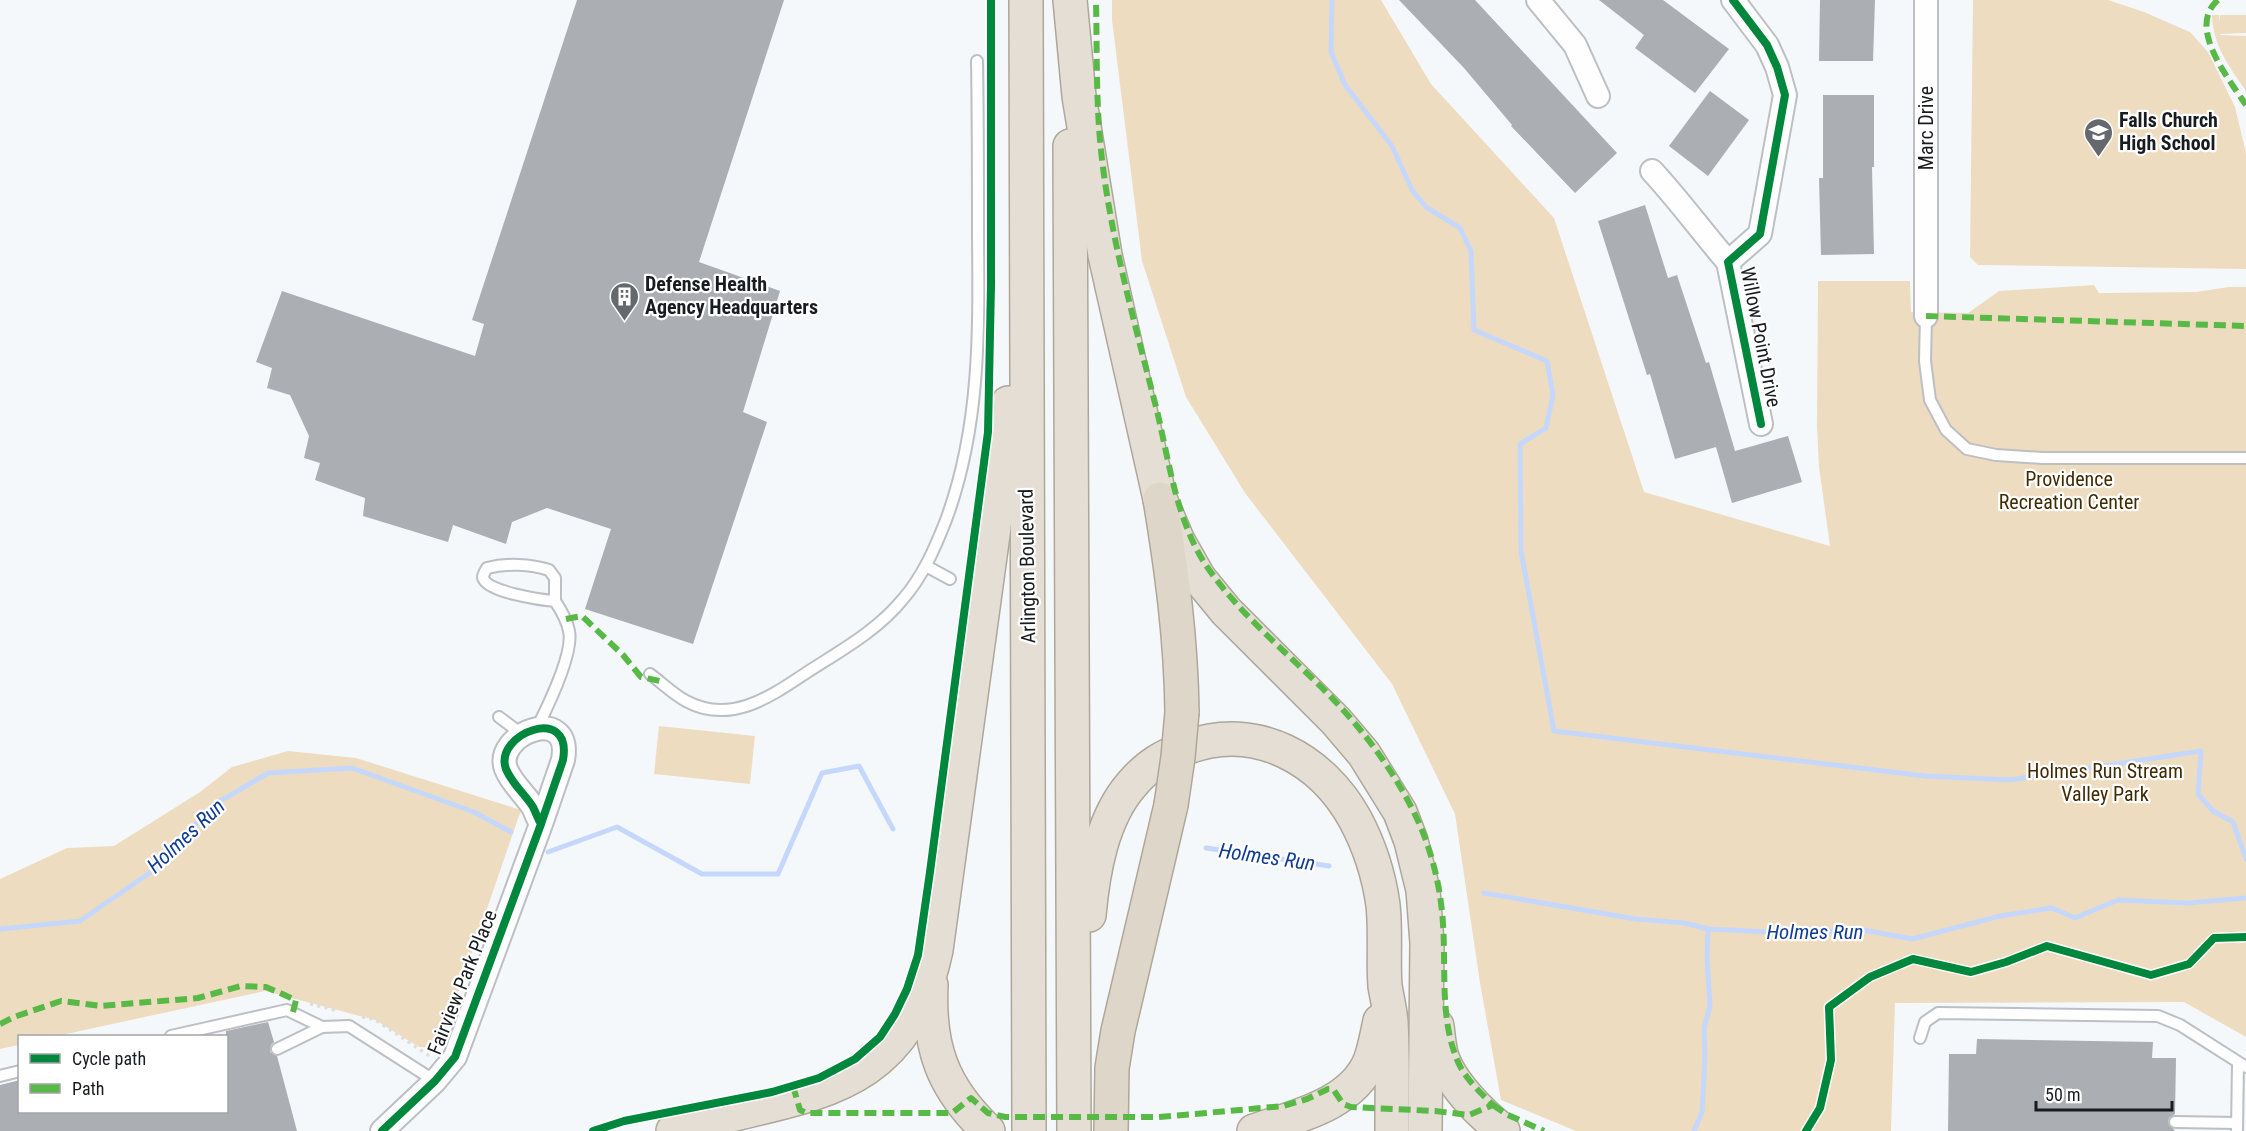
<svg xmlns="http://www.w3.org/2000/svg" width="2246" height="1131" viewBox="0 0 2246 1131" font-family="'Roboto Condensed',sans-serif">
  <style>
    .green { fill: #eedcc1 }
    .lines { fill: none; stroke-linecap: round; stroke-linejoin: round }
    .stream { stroke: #c5d8fb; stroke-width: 5 }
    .building { fill: #abaeb2 }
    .service-casing { stroke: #bcbfc3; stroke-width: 14 }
    .minor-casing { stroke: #bcbfc3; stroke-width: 26 }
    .trunk-casing { stroke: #aea799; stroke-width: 36 }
    .motorway-casing { stroke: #aea799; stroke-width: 36 }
    .path { stroke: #dcddde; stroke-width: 3; stroke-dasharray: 3 4.5; stroke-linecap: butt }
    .service { stroke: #fefefe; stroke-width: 10 }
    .minor { stroke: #fefefe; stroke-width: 22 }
    .trunk { stroke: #e4ded4; stroke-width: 33 }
    .motorway { stroke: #ded7c9; stroke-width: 33 }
    .motorway-bridge-casing { stroke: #aea799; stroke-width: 36; stroke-linecap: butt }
    .motorway-bridge { stroke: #ded7c9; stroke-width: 33 }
    .quiet { stroke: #58b947; stroke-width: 6; stroke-dasharray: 12 6; stroke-linecap: butt }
    .cycleway-casing { stroke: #fff; stroke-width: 11 }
    .cycleway { stroke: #00873e; stroke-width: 8 }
    .labels { text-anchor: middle; stroke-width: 4.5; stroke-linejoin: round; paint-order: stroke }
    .poi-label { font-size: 20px; font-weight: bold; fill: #181b20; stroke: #fff; text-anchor: start }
    .street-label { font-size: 20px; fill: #181b20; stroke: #fff }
    .park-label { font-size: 20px; fill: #412b03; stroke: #fff }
    .water-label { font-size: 21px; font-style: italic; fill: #103c94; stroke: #fff }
  </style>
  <rect width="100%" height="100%" fill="#f5f8fb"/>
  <!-- green -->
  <g class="green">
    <polygon points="1112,0 1381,0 1431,84 1554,218 1644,492 1830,546 1819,467 1817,427 1818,281 1910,281 1911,312 1968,313 1999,291 2094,285 2099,293 2196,292 2229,287 2246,287 2246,1037 2184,1002 1895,1003 1891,1131 1576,1131 1501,1100 1480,983 1455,814 1392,684 1245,493 1186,397 1142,261 1112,20"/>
    <polygon points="1973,0 2108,0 2144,12 2190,32 2208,52 2235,107 2246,153 2246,269 1978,265 1970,257"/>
    <path d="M2212,15H2219L2220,21V15H2246V33L2220,34L2221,35L2246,36V91C2229,66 2213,46 2212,15Z"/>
    <polygon points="659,726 755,736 750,784 654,774"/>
    <polygon points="288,751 356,758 521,810 439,1048 419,1047 375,1020 265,991 57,1036 20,1036 19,1045 0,1049 0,879 67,848 114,846 200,792 232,767"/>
  </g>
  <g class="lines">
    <!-- stream -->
    <g class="stream">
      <polyline points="1332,0 1331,52 1345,85 1392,146 1412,190 1426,207 1460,228 1471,251 1474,330 1547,361 1553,395 1546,428 1520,444 1521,551 1554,731 1925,776 2010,780 2201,751 2198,794 2213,811 2233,822 2246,859"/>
      <polyline points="1206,848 1329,866"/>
      <polyline points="548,852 617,827 702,874 778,874 822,773 859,766 893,829"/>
      <polyline points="1484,893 1636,919 1684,923 1708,929 1813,934 1853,928 1912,939 2000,916 2052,908 2075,918 2118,900 2187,903 2246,898"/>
      <polyline points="0,929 80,921 158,867 212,806 268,773 352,768 474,812 511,832"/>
      <polyline points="1694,1131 1702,1112 1705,1058 1704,1028 1710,1006 1707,958 1708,929"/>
    </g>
  </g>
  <!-- building -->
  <g class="building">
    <polygon points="577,0 784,0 699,262 780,291 743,412 767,422 693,644 585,609 611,529 547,508 512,522 506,544 453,525 448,542 363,516 365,498 315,480 320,463 304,458 309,436 290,395 267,388 272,368 256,362 282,291 475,356 484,324 472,320"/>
    <polygon points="1399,0 1475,0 1617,153 1575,193 1511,126 1512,125 1464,68"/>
    <polygon points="1599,0 1663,0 1729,49 1695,93 1635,48 1644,35"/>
    <polygon points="1820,0 1875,0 1873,61 1819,61"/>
    <polygon points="1710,91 1749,120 1708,176 1669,146"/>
    <polygon points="1823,95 1874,95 1874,167 1872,167 1874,254 1821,255 1819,178 1823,178"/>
    <polygon points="1645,205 1668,278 1677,275 1706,363 1709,362 1735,451 1788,436 1802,482 1732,503 1716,447 1675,459 1650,374 1647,375 1598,221"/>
    <polygon points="268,1022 274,1042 271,1045 270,1052 277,1056 297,1131 0,1131 0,1085 20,1080 20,1112 226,1112 226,1031"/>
    <polygon points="1977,1039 2153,1042 2152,1058 2176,1058 2175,1114 2169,1118 2168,1122 2175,1131 1948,1131 1949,1054 1976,1054"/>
  </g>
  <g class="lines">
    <defs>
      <g id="service">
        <polyline points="1926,316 1925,361 1930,400 1946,430 1967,449 1996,455 2042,458 2246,458"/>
        <polyline points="926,566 950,579"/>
        <path d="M650,674C661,682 673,694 686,701C730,725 770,697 806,673C840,651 877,631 903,599C923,576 935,548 946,520C980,428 979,334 978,238C978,179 978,120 977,61"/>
        <polyline points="499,717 523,735"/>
        <path d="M537,728C547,708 574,653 569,631C567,620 561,610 555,601C543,600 484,592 483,577C483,574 486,570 487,568C506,563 531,564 549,570L555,578V601"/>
        <polyline points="322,1027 349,1026 435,1081"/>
        <polyline points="171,1036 287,1010 322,1027 277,1049"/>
        <polyline points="1920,1038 1925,1022 1938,1013 2158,1016 2180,1025 2246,1067"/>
        <polyline points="0,1076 20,1071"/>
        <polyline points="2175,1122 2237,1123"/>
        <polyline points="2237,1131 2238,1063"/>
      </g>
      <g id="minor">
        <polyline points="1538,0 1575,45 1598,96"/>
        <polyline points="1733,0 1767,45 1777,67 1785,95 1760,234 1728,262 1761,424"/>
        <polyline points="1926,0 1926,316"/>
        <path d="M1652,171C1679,200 1702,232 1728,262"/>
        <path d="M382,1131L435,1081L455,1057L541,824L563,760C573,703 493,734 506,769C512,784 525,794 533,807C536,813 538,819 541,824"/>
      </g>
      <g id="trunk">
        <polyline points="1026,0 1029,1131"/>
        <polyline points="1070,0 1079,96 1105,255 1160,499 1178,541 1199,578 1226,611 1336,721 1364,754 1400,812 1411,841 1423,890 1427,943 1425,1131"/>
        <polyline points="1070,146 1074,1131"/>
        <path d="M1089,915C1093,871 1102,818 1132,784C1149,764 1164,756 1188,747C1256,722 1322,759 1355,819C1369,845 1379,876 1383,905C1386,932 1383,960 1385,986C1387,998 1390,1010 1391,1022C1393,1058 1392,1095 1392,1131"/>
        <path d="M931,985C928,1047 942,1087 988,1131"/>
        <path d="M1437,1026C1438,1035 1439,1045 1441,1054C1449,1082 1481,1114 1503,1131"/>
        <path d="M673,1131C795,1091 903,1106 936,950L994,527L1008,403"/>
        <path d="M1254,1131C1294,1117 1352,1105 1370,1061C1375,1048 1377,1034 1380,1021"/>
      </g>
      <g id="motorway">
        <path d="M1160,499C1172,571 1181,639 1182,712"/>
        <polyline points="1111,1131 1112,1068 1118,1031 1171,805"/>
      </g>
    </defs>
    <!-- service casing -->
    <use href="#service" class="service-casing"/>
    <!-- minor casing -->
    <use href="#minor" class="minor-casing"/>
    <!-- trunk casing -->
    <use href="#trunk" class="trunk-casing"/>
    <!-- motorway casing -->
    <use href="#motorway" class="motorway-casing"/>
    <!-- path -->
    <g class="path">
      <polyline points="310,1004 338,1011"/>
      <polyline points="362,1017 375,1020 431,1057"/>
    </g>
    <!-- service -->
    <use href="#service" class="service"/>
    <!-- minor -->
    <use href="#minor" class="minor"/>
    <!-- trunk -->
    <use href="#trunk" class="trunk"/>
    <!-- motorway -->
    <use href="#motorway" class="motorway"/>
    <defs>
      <polyline id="motorway-bridge" points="1171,805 1178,757 1182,712"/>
    </defs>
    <!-- motorway-bridge casing -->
    <use href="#motorway-bridge" class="motorway-bridge-casing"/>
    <!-- motorway-bridge -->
    <use href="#motorway-bridge" class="motorway-bridge"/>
    <!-- quiet -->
    <g class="quiet">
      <path d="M2218,0C2186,27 2229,79 2246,105"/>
      <polyline points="1926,316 2246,326"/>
      <polyline points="566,619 582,616 623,655 641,677 660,681"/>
      <polyline points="0,1024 14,1017 61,1001 101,1006 198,998 241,986 266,987 296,1000 293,1012"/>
      <path d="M793,1086L800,1110L807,1113H952L971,1098L988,1113L1005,1117H1158L1195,1114L1283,1106L1307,1099L1328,1089H1333L1343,1104L1351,1107L1435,1111L1469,1115L1493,1105C1479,1091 1463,1077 1456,1057C1440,1016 1446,967 1443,924C1441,890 1433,855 1419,823C1395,770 1357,721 1315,681C1278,645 1240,613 1210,571C1178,527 1170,467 1158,415C1136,327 1108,231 1100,140C1096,94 1097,47 1096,0"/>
      <polyline points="1493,1105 1506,1114 1544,1131"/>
    </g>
    <defs>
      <g id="cycleway">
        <polyline points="1733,0 1767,45 1777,67 1785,95 1760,234 1728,262 1761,424"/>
        <path d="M382,1131L435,1081L455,1057L541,824L563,760C573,703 493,734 506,769C512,784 525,794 533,807C536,813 538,819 541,824"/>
        <polyline points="593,1131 624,1121 772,1092 819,1078 855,1059 880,1037 895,1014 907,989 918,955 930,872 988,432 991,285 991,0"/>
        <polyline points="1806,1131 1820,1108 1831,1060 1829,1007 1870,977 1913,959 1971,972 2006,962 2047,946 2151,975 2189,964 2214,938 2246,937"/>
      </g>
    </defs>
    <!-- cycleway casing -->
    <use href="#cycleway" class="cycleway-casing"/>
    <!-- cycleway -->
    <use href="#cycleway" class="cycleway"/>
  </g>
  <!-- icons -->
  <defs>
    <symbol id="school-pin" viewBox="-11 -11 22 30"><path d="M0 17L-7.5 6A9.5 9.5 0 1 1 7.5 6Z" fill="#65686d" stroke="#fff"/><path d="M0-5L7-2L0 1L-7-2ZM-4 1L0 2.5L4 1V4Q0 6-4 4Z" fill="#fff"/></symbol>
    <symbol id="building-pin" viewBox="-11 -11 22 30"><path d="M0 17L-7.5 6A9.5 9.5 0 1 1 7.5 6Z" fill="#65686d" stroke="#fff"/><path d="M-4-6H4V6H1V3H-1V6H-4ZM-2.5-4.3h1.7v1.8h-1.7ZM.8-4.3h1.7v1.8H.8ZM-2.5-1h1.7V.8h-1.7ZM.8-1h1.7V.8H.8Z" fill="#fff"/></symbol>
  </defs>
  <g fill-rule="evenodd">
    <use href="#school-pin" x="2082" y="116" width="33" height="45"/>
    <use href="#building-pin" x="608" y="280" width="33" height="45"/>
  </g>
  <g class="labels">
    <!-- poi labels -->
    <g class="poi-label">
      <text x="2119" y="127">Falls Church<tspan x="2119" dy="23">High School</tspan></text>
      <text x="645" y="291">Defense Health<tspan x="645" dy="23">Agency Headquarters</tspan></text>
    </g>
    <!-- street labels -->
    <g class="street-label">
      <text transform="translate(1926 128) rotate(-90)" y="7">Marc Drive</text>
      <text transform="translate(1761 337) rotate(79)" y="7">Willow Point Drive</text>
      <text transform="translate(1027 566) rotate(-91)" y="7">Arlington Boulevard</text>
      <text transform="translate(462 982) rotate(-68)" y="7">Fairview Park Place</text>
    </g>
    <!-- park labels -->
    <g class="park-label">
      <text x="2069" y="486">Providence<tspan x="2069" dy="23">Recreation Center</tspan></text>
      <text x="2105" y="778">Holmes Run Stream<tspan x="2105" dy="23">Valley Park</tspan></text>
    </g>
    <!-- water labels -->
    <g class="water-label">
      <text transform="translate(186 836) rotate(-43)" y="7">Holmes Run</text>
      <text transform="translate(1267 857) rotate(8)" y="7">Holmes Run</text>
      <text x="1815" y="939">Holmes Run</text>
    </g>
  </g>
  <!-- legend -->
  <rect x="18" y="1035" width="210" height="78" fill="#ffffff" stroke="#a3a4a6" stroke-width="1.5"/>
  <rect x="30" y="1054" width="30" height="9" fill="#00873e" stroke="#a3a4a6" stroke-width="1.5"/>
  <text x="72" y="1065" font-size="18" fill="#181b20">Cycle path</text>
  <rect x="30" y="1084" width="30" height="9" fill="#58b947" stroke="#a3a4a6" stroke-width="1.5"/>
  <text x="72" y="1095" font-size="18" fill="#181b20">Path</text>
  <!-- scale -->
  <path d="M2036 1101v9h136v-9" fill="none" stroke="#181b20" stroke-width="3"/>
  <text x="2045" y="1101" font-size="18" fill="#181b20" stroke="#ffffff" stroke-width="4.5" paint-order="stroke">50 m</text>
</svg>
